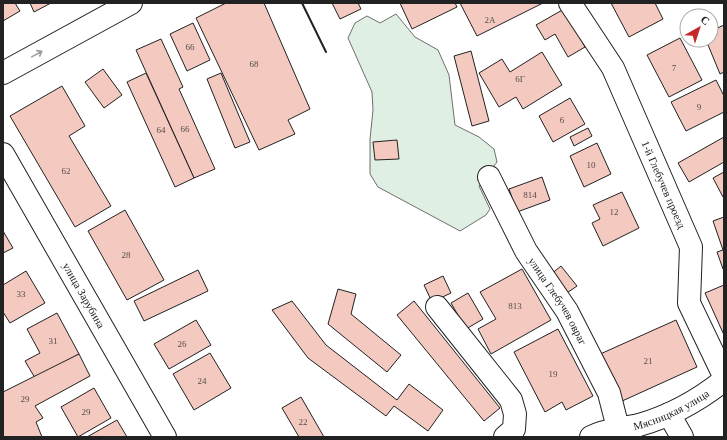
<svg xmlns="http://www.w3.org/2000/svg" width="727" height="440" viewBox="0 0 727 440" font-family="'Times New Roman',serif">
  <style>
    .green { fill: #e0efe3; stroke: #6f6f6f }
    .building { fill: #f3c9c0; stroke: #222 }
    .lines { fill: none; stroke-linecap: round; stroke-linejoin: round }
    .minor-casing { stroke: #222; stroke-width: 24 }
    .minor { stroke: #fff; stroke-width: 22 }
    .wall { stroke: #222; stroke-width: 2 }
    .oneway { stroke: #9c9c9c }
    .labels { text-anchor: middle; stroke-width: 3; stroke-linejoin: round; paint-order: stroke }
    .number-label { font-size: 9px; fill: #564c4a }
    .street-label { font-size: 11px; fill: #222; stroke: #fff }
  </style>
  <rect width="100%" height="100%" fill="#fff"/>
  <!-- green -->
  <polygon class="green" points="396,14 415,37 438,50 449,75 455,125 479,137 494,149 497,162 479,186 490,209 486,215 460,231 378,187 370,174 370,139 373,110 372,92 348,38 355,23 367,16 380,23"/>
  <!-- building -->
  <g class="building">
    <polygon points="3,3 15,3 20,11 3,21"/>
    <polygon points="30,3 51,3 34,12"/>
    <polygon points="226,3 264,3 310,109 288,120 295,134 259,150 196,18"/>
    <polygon points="332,3 358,3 361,9 340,19"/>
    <polygon points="400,3 455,3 457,7 412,29"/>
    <polygon points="460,3 543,3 477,36"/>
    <polygon points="611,3 655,3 663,19 629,37"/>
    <polygon points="564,9 585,47 568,57 555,34 545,40 536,25"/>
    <polygon points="193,23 210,60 187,71 170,34"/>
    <polygon points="724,25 724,72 720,74 706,40 711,40 711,31"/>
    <polygon points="680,38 702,80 669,97 647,55"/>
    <polygon points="161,39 183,87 179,89 215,169 194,178 136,50"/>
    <polygon points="471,51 489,121 472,126 454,56"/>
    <polygon points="542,52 562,85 523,109 516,97 499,107 479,73 502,59 510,72"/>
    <polygon points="103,69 122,95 104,108 85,82"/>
    <polygon points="146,73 194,178 175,187 127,82"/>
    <polygon points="221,73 250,142 235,148 207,79"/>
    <polygon points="716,80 724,96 724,112 686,131 671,102"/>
    <polygon points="62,86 85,126 69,136 111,206 75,227 10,116"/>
    <polygon points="570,98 585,124 553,142 539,116"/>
    <polygon points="588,128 592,136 574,146 570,137"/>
    <polygon points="724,137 724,162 689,182 678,163"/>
    <polygon points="397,140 399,159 375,160 373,142"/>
    <polygon points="597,143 611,174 584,187 570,156"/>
    <polygon points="724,172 724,196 723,197 713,178"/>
    <polygon points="542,177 550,200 517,212 509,189"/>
    <polygon points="622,192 639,228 603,246 592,223 600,219 593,205"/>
    <polygon points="125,210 164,280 127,300 88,231"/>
    <polygon points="724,217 724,269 723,269 717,252 723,250 713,221"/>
    <polygon points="3,231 13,248 3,253"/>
    <polygon points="561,266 577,286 564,295 549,276"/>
    <polygon points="522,269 551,320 491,354 478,329 496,319 480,292"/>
    <polygon points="198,270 208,291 144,321 134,301"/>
    <polygon points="26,271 45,303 10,323 3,312 3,285"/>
    <polygon points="443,276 451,293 432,302 424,285"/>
    <polygon points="724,285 724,335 705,293"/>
    <polygon points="338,289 356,294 351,314 401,355 387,372 328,324"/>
    <polygon points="468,293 483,319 466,329 451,303"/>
    <polygon points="292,301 326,345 397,400 409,384 443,410 428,431 394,406 386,416 308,358 272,310"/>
    <polygon points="414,301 500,408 484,421 397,315"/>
    <polygon points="57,313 79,354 35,378 25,361 40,353 27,329"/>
    <polygon points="196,320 211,345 169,369 154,344"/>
    <polygon points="676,320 697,367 620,402 598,355"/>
    <polygon points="558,329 593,396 566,410 562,402 545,412 514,352"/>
    <polygon points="210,353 231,388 194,410 173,374"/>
    <polygon points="79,354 90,376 35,406 43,418 36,422 42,437 3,437 3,392"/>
    <polygon points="94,388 111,418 78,437 61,407"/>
    <polygon points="301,397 324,437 299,437 282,408"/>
    <polygon points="117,420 127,437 87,437"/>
  </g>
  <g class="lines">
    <defs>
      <g id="minor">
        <path id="s1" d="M570,3L613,68L691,247L689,303L724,376"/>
        <polyline points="3,73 131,3"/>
        <path id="s2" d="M3,154L165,437"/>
        <path id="s3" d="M489,177L526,251L567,311L609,393L618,428"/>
        <polyline points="437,307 511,400 515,414 514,429 505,437"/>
        <polyline points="669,414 682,437"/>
        <path id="s4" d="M591,437C606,429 623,429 639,425C670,416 699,400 724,380"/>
      </g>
    </defs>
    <!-- minor casing -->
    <use href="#minor" class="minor-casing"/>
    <!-- minor -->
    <use href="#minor" class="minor"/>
    <!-- wall -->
    <polyline class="wall" points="302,3 326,52"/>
  </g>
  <!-- one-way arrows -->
  <defs><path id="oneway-shaft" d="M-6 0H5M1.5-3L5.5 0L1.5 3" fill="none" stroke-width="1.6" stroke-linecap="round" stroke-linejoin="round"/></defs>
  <use class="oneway" href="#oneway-shaft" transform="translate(37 54) rotate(-29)"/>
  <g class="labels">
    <!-- number labels -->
    <g class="number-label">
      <text x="490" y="23">2А</text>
      <text x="190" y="50">66</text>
      <text x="254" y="67">68</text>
      <text x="674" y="71">7</text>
      <text x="520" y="82">6Г</text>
      <text x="699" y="110">9</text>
      <text x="562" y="123">6</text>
      <text x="185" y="132">66</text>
      <text x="161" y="133">64</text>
      <text x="591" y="168">10</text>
      <text x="66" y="174">62</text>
      <text x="530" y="198">814</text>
      <text x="614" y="215">12</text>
      <text x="126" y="258">28</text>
      <text x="21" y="297">33</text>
      <text x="515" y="309">813</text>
      <text x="53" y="344">31</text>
      <text x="182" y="347">26</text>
      <text x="648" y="364">21</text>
      <text x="553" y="377">19</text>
      <text x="202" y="384">24</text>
      <text x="25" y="402">29</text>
      <text x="86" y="415">29</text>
      <text x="303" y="425">22</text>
    </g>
    <!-- street labels -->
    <g class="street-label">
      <text dy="4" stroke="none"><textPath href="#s1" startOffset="205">1-й Глебучев проезд</textPath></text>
      <text dy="4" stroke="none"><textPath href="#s2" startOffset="163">улица Зарубина</textPath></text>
      <text dy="4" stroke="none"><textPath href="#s3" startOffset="142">улица Глебучев овраг</textPath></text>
      <text dy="4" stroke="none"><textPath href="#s4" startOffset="85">Мясницкая улица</textPath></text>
    </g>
  </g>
  <!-- border -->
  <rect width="727" height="440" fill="none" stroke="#222222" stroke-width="8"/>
  <!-- north arrow -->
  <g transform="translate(699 28) rotate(39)"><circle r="19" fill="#ffffff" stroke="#a7a7a7"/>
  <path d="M0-3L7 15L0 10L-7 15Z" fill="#c62828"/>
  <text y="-6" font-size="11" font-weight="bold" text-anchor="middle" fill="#222222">С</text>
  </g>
</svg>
